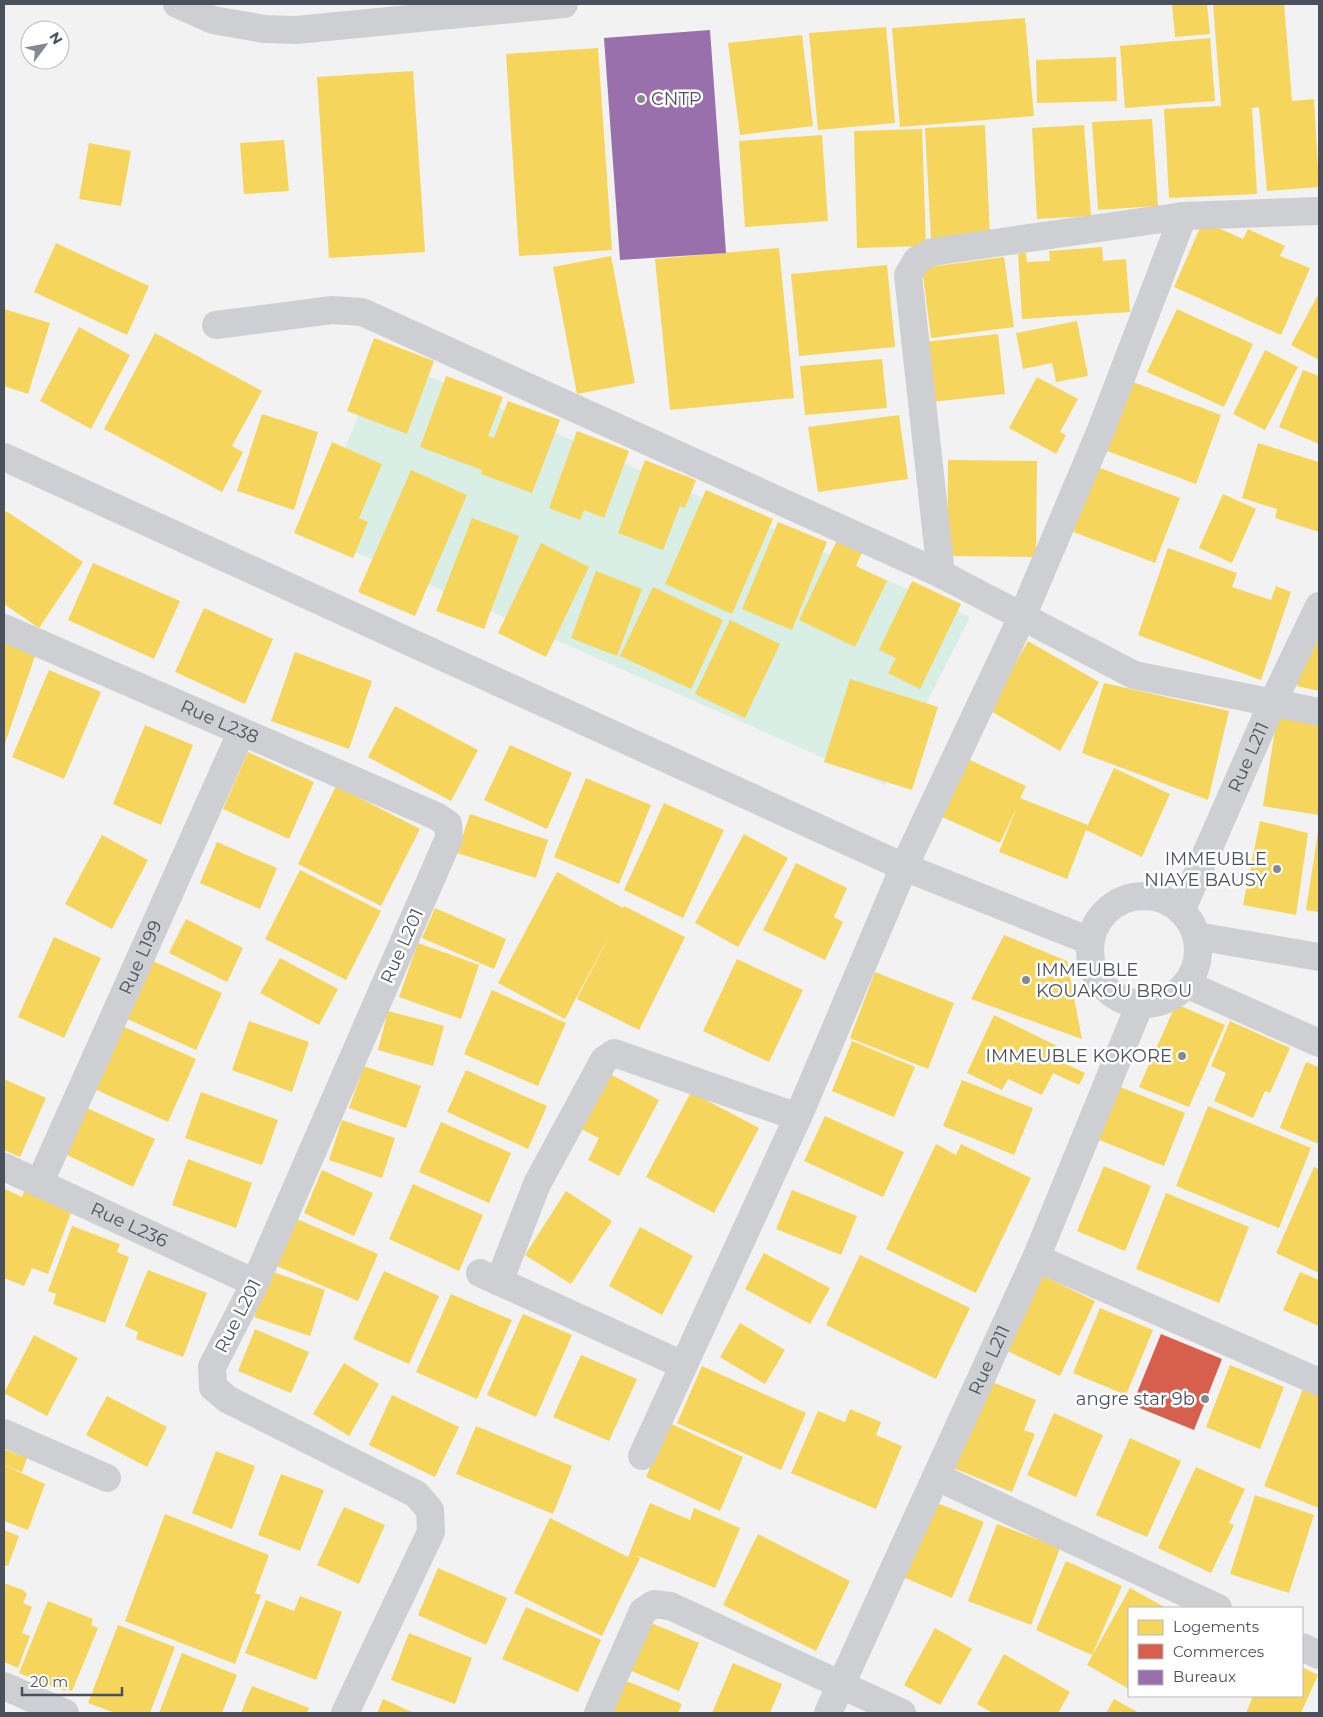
<svg xmlns="http://www.w3.org/2000/svg" width="1323" height="1717" viewBox="0 0 1323 1717" font-family="Montserrat,sans-serif">
  <style>
    .green { fill: #d9eee4 }
    .homes { fill: #f6d55c }
    .shops { fill: #d6604d }
    .offices { fill: #9970ab }
    .lines { fill: none; stroke-linecap: round; stroke-linejoin: round }
    .minor { stroke: #cdcfd2; stroke-width: 28 }
    .poi-dot { fill: #858990; stroke: #fff; stroke-width: 2 }
    .labels { text-anchor: middle; stroke-width: 5; stroke-linejoin: round; paint-order: stroke }
    .poi-label { font-size: 18px; fill: #4b515c; stroke: #fff; text-anchor: end }
    .street-label { font-size: 18px; fill: #4b515c; stroke: #fff }
  </style>
  <rect width="100%" height="100%" fill="#f2f2f2"/>
  <!-- green -->
  <polygon class="green" points="383,356 970,617 885,785 310,532"/>
  <!-- homes -->
  <g class="homes">
    <polygon points="1172,4 1207,4 1210,34 1175,37"/>
    <polygon points="1213,4 1284,4 1292,101 1314,99 1319,187 1267,191 1259,107 1252,108 1257,194 1169,198 1164,109 1221,106"/>
    <polygon points="1025,18 1034,116 900,127 892,28"/>
    <polygon points="886,27 895,123 818,130 809,33"/>
    <polygon points="802,35 813,126 740,135 728,43"/>
    <polygon points="1210,38 1215,101 1125,108 1120,46"/>
    <polygon points="598,48 612,250 519,256 506,54"/>
    <polygon points="1116,57 1117,101 1037,103 1036,60"/>
    <polygon points="413,71 425,252 329,258 317,77"/>
    <polygon points="1152,119 1158,206 1098,210 1092,122"/>
    <polygon points="985,125 990,237 931,240 925,128"/>
    <polygon points="1084,125 1091,216 1037,219 1032,128"/>
    <polygon points="922,129 926,246 857,248 854,131"/>
    <polygon points="822,135 828,221 745,227 739,141"/>
    <polygon points="284,140 289,191 244,194 240,143"/>
    <polygon points="89,143 131,151 121,206 79,199"/>
    <polygon points="1203,221 1243,239 1248,229 1285,246 1280,256 1310,268 1281,335 1174,287"/>
    <polygon points="56,243 149,286 127,335 34,292"/>
    <polygon points="1102,247 1103,261 1126,259 1130,312 1022,319 1018,253 1026,253 1027,262 1050,261 1049,251"/>
    <polygon points="779,248 794,398 670,410 655,259"/>
    <polygon points="611,256 635,383 577,394 553,267"/>
    <polygon points="1004,257 1014,327 931,338 922,268"/>
    <polygon points="887,265 895,347 799,356 791,274"/>
    <polygon points="1318,295 1319,295 1319,360 1291,345"/>
    <polygon points="4,309 50,323 28,394 4,386"/>
    <polygon points="1177,309 1253,344 1224,407 1147,372"/>
    <polygon points="1077,321 1088,376 1056,382 1052,363 1023,369 1016,333"/>
    <polygon points="79,327 130,355 91,429 40,401"/>
    <polygon points="155,333 262,391 232,446 243,452 222,492 104,429"/>
    <polygon points="998,334 1005,394 931,402 924,342"/>
    <polygon points="374,338 434,361 407,434 347,411"/>
    <polygon points="1265,350 1298,367 1265,430 1233,414"/>
    <polygon points="882,359 887,408 805,415 800,366"/>
    <polygon points="1303,370 1319,376 1319,444 1279,427"/>
    <polygon points="446,376 503,397 488,436 494,438 508,401 560,420 532,493 481,474 482,470 420,447"/>
    <polygon points="1037,377 1078,399 1060,432 1066,435 1056,454 1009,428"/>
    <polygon points="1133,382 1221,415 1196,484 1107,451"/>
    <polygon points="262,414 318,432 294,510 237,491"/>
    <polygon points="899,415 908,479 818,492 808,427"/>
    <polygon points="577,431 629,451 604,518 584,510 580,520 549,508"/>
    <polygon points="332,442 382,464 359,518 368,522 353,558 294,533"/>
    <polygon points="1258,443 1319,462 1319,532 1275,518 1277,509 1242,498"/>
    <polygon points="645,460 696,480 685,508 680,506 663,550 618,533"/>
    <polygon points="948,460 1037,461 1036,557 947,556"/>
    <polygon points="1095,466 1180,498 1155,563 1071,531"/>
    <polygon points="411,470 467,495 415,616 358,592"/>
    <polygon points="706,490 773,519 732,614 665,584"/>
    <polygon points="1223,494 1256,509 1232,563 1199,548"/>
    <polygon points="6,511 83,562 39,628 4,604 4,515"/>
    <polygon points="472,518 519,536 484,629 436,611"/>
    <polygon points="778,522 827,542 792,630 742,609"/>
    <polygon points="837,540 862,552 856,566 887,581 855,647 799,620"/>
    <polygon points="541,543 589,567 546,657 498,633"/>
    <polygon points="1168,548 1237,573 1232,587 1271,600 1276,586 1291,592 1261,680 1138,635"/>
    <polygon points="93,563 180,601 154,659 68,620"/>
    <polygon points="596,571 642,589 617,656 571,638"/>
    <polygon points="912,581 961,604 920,689 888,673 896,658 879,650"/>
    <polygon points="653,587 723,620 691,689 620,656"/>
    <polygon points="204,608 273,639 245,704 175,672"/>
    <polygon points="730,620 780,644 745,718 695,694"/>
    <polygon points="1307,636 1319,639 1319,691 1297,686"/>
    <polygon points="4,641 36,653 4,746"/>
    <polygon points="1028,641 1099,682 1060,751 989,710"/>
    <polygon points="295,652 372,681 349,749 271,721"/>
    <polygon points="49,670 101,692 64,779 12,757"/>
    <polygon points="850,679 938,707 912,790 824,762"/>
    <polygon points="1104,683 1229,711 1208,800 1082,753"/>
    <polygon points="395,706 478,750 451,801 368,757"/>
    <polygon points="1277,717 1319,724 1319,815 1263,806"/>
    <polygon points="145,725 193,745 161,825 113,804"/>
    <polygon points="510,745 572,773 547,829 484,800"/>
    <polygon points="248,752 314,782 289,839 223,809"/>
    <polygon points="959,755 1026,786 1020,798 1088,825 1114,768 1170,794 1142,857 1086,830 1067,879 999,852 1017,807 1000,843 933,813"/>
    <polygon points="586,778 651,805 619,884 554,857"/>
    <polygon points="336,786 420,829 381,906 298,864"/>
    <polygon points="664,803 724,830 683,918 624,890"/>
    <polygon points="470,814 548,840 536,878 457,853"/>
    <polygon points="1260,821 1308,833 1296,915 1243,905"/>
    <polygon points="1318,832 1319,832 1319,912 1306,910"/>
    <polygon points="744,834 788,858 738,947 695,923"/>
    <polygon points="102,835 148,860 112,929 65,904"/>
    <polygon points="217,842 277,868 260,909 200,883"/>
    <polygon points="796,863 847,888 834,917 843,922 825,960 763,930"/>
    <polygon points="300,870 381,911 346,980 265,939"/>
    <polygon points="557,872 623,908 624,906 685,937 639,1030 577,999 611,932 565,1019 498,983"/>
    <polygon points="435,908 506,939 494,969 422,938"/>
    <polygon points="186,919 243,948 227,982 169,953"/>
    <polygon points="1004,935 1067,961 1082,1039 971,999"/>
    <polygon points="54,937 101,958 64,1038 18,1017"/>
    <polygon points="418,943 479,965 461,1019 399,997"/>
    <polygon points="280,958 338,989 319,1025 260,993"/>
    <polygon points="737,959 803,990 769,1062 703,1031"/>
    <polygon points="151,960 222,993 196,1050 125,1018"/>
    <polygon points="875,972 954,1003 928,1069 850,1038"/>
    <polygon points="492,990 566,1023 538,1086 464,1054"/>
    <polygon points="1176,1004 1225,1025 1189,1107 1139,1087"/>
    <polygon points="388,1011 444,1026 433,1066 378,1050"/>
    <polygon points="994,1015 1059,1047 1053,1058 1085,1073 1079,1085 1053,1073 1042,1095 1008,1079 1002,1090 967,1073"/>
    <polygon points="249,1021 309,1042 292,1092 232,1070"/>
    <polygon points="1230,1021 1290,1048 1270,1093 1265,1091 1253,1118 1214,1101 1226,1073 1211,1066"/>
    <polygon points="120,1025 196,1059 168,1122 92,1088"/>
    <polygon points="852,1041 915,1067 894,1117 832,1091"/>
    <polygon points="1306,1062 1319,1067 1319,1144 1280,1128"/>
    <polygon points="364,1066 421,1086 406,1128 349,1108"/>
    <polygon points="466,1070 547,1106 528,1149 447,1112"/>
    <polygon points="608,1073 659,1100 619,1176 588,1160 599,1138 579,1128"/>
    <polygon points="4,1079 46,1098 20,1157 4,1150"/>
    <polygon points="962,1080 1033,1108 1014,1155 943,1126"/>
    <polygon points="1113,1084 1185,1113 1164,1166 1092,1137"/>
    <polygon points="201,1092 278,1120 262,1165 185,1138"/>
    <polygon points="691,1092 759,1128 714,1213 646,1177"/>
    <polygon points="1208,1106 1311,1148 1279,1228 1176,1186"/>
    <polygon points="87,1108 155,1139 133,1187 65,1154"/>
    <polygon points="825,1116 904,1152 883,1197 804,1161"/>
    <polygon points="342,1120 395,1138 382,1178 329,1160"/>
    <polygon points="441,1122 511,1153 489,1203 419,1172"/>
    <polygon points="936,1144 956,1155 961,1144 1031,1178 976,1293 886,1249"/>
    <polygon points="188,1159 252,1183 236,1228 172,1205"/>
    <polygon points="1104,1166 1151,1186 1125,1251 1077,1231"/>
    <polygon points="1314,1167 1319,1169 1319,1273 1276,1253"/>
    <polygon points="322,1170 373,1193 354,1236 304,1213"/>
    <polygon points="413,1184 483,1215 459,1271 389,1239"/>
    <polygon points="5,1189 22,1197 24,1191 72,1210 48,1274 32,1268 24,1286 4,1278"/>
    <polygon points="792,1190 857,1216 841,1255 776,1229"/>
    <polygon points="566,1191 612,1221 571,1284 525,1255"/>
    <polygon points="1166,1193 1249,1227 1219,1303 1136,1269"/>
    <polygon points="297,1219 378,1254 358,1301 277,1266"/>
    <polygon points="72,1226 120,1244 117,1252 129,1257 105,1323 53,1304 56,1294 48,1291"/>
    <polygon points="640,1227 693,1256 662,1315 609,1286"/>
    <polygon points="764,1253 830,1288 810,1324 745,1289"/>
    <polygon points="860,1255 970,1308 936,1379 826,1325"/>
    <polygon points="148,1270 207,1293 183,1357 136,1339 138,1332 125,1326"/>
    <polygon points="270,1271 325,1290 310,1336 254,1317"/>
    <polygon points="384,1271 439,1296 409,1364 353,1339"/>
    <polygon points="1300,1272 1319,1280 1319,1326 1283,1310"/>
    <polygon points="1039,1274 1095,1301 1060,1376 1003,1349"/>
    <polygon points="451,1294 512,1320 477,1399 416,1372"/>
    <polygon points="1100,1308 1153,1330 1126,1395 1073,1373"/>
    <polygon points="523,1314 572,1335 536,1417 487,1395"/>
    <polygon points="740,1323 785,1350 765,1384 720,1357"/>
    <polygon points="255,1329 309,1352 291,1393 238,1371"/>
    <polygon points="34,1335 78,1358 47,1416 4,1393"/>
    <polygon points="581,1355 637,1379 609,1441 553,1417"/>
    <polygon points="344,1363 379,1384 349,1436 313,1414"/>
    <polygon points="1230,1365 1284,1387 1260,1449 1206,1427"/>
    <polygon points="702,1366 806,1413 781,1470 677,1423"/>
    <polygon points="985,1379 1036,1400 1024,1430 1035,1434 1012,1492 951,1467"/>
    <polygon points="1305,1384 1319,1390 1319,1508 1264,1486"/>
    <polygon points="392,1395 459,1427 435,1477 369,1445"/>
    <polygon points="107,1396 167,1427 147,1467 86,1435"/>
    <polygon points="850,1409 881,1422 876,1435 902,1446 876,1509 791,1473 818,1411 845,1422"/>
    <polygon points="1054,1413 1103,1435 1076,1497 1027,1475"/>
    <polygon points="669,1423 743,1457 720,1511 646,1477"/>
    <polygon points="476,1426 572,1466 553,1514 456,1474"/>
    <polygon points="1130,1438 1181,1461 1147,1537 1096,1515"/>
    <polygon points="4,1449 27,1458 22,1472 4,1465"/>
    <polygon points="216,1451 255,1466 232,1529 192,1513"/>
    <polygon points="4,1465 45,1484 28,1530 4,1521"/>
    <polygon points="1196,1467 1245,1489 1229,1523 1234,1525 1211,1573 1158,1548"/>
    <polygon points="281,1474 324,1490 300,1551 258,1535"/>
    <polygon points="1255,1495 1314,1515 1289,1593 1230,1574"/>
    <polygon points="935,1502 984,1522 952,1598 903,1577"/>
    <polygon points="650,1503 690,1520 694,1508 740,1528 715,1588 636,1555 640,1558 602,1636 514,1593 550,1518 628,1557"/>
    <polygon points="344,1507 385,1525 359,1584 317,1565"/>
    <polygon points="165,1514 269,1555 255,1593 261,1595 235,1664 125,1621"/>
    <polygon points="997,1524 1060,1548 1031,1625 968,1601"/>
    <polygon points="4,1530 19,1536 8,1566 4,1565"/>
    <polygon points="758,1534 850,1581 816,1651 723,1605"/>
    <polygon points="1066,1561 1122,1586 1092,1655 1036,1630"/>
    <polygon points="438,1568 507,1598 486,1645 418,1615"/>
    <polygon points="4,1583 23,1590 27,1594 23,1603 32,1607 22,1633 30,1636 18,1668 4,1662"/>
    <polygon points="1130,1588 1166,1608 1129,1608 1129,1689 1087,1665"/>
    <polygon points="300,1596 342,1612 316,1680 245,1653 266,1600 294,1611"/>
    <polygon points="48,1601 93,1619 91,1625 98,1628 72,1691 66,1689 65,1691 19,1673"/>
    <polygon points="526,1607 601,1640 578,1692 502,1659"/>
    <polygon points="649,1622 699,1643 679,1691 629,1670"/>
    <polygon points="118,1625 175,1647 150,1713 115,1713 88,1703"/>
    <polygon points="935,1628 972,1649 940,1705 904,1685"/>
    <polygon points="409,1633 472,1658 455,1704 391,1680"/>
    <polygon points="182,1653 237,1675 222,1713 159,1713"/>
    <polygon points="1004,1654 1070,1692 1058,1713 993,1713 977,1704"/>
    <polygon points="733,1663 782,1684 770,1713 712,1713"/>
    <polygon points="1302,1667 1318,1675 1301,1713 1246,1713 1253,1696 1302,1696"/>
    <polygon points="622,1679 682,1704 678,1713 614,1713 609,1711"/>
    <polygon points="252,1686 309,1708 307,1713 241,1713"/>
    <polygon points="383,1699 414,1713 377,1713"/>
    <polygon points="1114,1699 1139,1713 1106,1713"/>
  </g>
  <!-- shops -->
  <polygon class="shops" points="1161,1334 1222,1359 1194,1430 1132,1405"/>
  <!-- offices -->
  <polygon class="offices" points="710,30 726,253 620,260 604,38"/>
  <g class="lines">
    <!-- minor -->
    <g class="minor">
      <polyline points="177,4 213,20 264,29 296,30 564,4"/>
      <polyline points="216,325 332,310 362,312 941,574 1134,675 1319,712"/>
      <polyline points="4,457 904,867 1090,941"/>
      <polyline points="941,574 908,275 917,260 932,252 1183,216 1319,211"/>
      <path id="s1" d="M4,628L436,816L448,824L449,838L255,1283L212,1367L213,1387L227,1399L416,1494L430,1510L431,1532L345,1713"/>
      <circle cx="1144" cy="950" r="54"/>
      <path id="s2" d="M1181,911L1272,704L1319,606"/>
      <polyline points="1196,936 1319,957"/>
      <polyline points="1186,984 1319,1043"/>
      <path id="s3" d="M4,1167L255,1283"/>
      <path id="s4" d="M40,1182L241,733"/>
      <polyline points="1036,1258 1319,1382"/>
      <polyline points="480,1273 683,1365"/>
      <polyline points="499,1282 537,1184 604,1060 614,1053 798,1117"/>
      <polyline points="4,1433 107,1478"/>
      <polyline points="642,1456 798,1117 904,867 1022,617 1101,430 1183,216"/>
      <polyline points="937,1477 1218,1608"/>
      <polyline points="1302,1647 1319,1655"/>
      <polyline points="4,1686 65,1713"/>
      <polyline points="598,1713 643,1611 654,1604 670,1606 902,1713"/>
      <path id="s5" d="M828,1713L1036,1258L1140,1004"/>
    </g>
  </g>
  <!-- markers -->
  <g class="poi-dot">
    <circle cx="641" cy="99" r="5"/>
    <circle cx="1277" cy="869" r="5"/>
    <circle cx="1026" cy="980" r="5"/>
    <circle cx="1182" cy="1056" r="5"/>
    <circle cx="1205" cy="1399" r="5"/>
  </g>
  <g class="labels">
    <!-- poi labels -->
    <g class="poi-label">
      <text x="651" y="105" text-anchor="start">CNTP</text>
      <text x="1267" y="865">IMMEUBLE<tspan x="1267" dy="21">NIAYE BAUSY</tspan></text>
      <text x="1036" y="976" text-anchor="start">IMMEUBLE<tspan x="1036" dy="21">KOUAKOU BROU</tspan></text>
      <text x="1172" y="1062">IMMEUBLE KOKORE</text>
      <text x="1195" y="1405">angre star 9b</text>
    </g>
    <!-- street labels -->
    <g class="street-label">
      <text dy="6" stroke="none"><textPath href="#s1" startOffset="235">Rue L238</textPath></text>
      <text dy="6" stroke="none"><textPath href="#s2" startOffset="168">Rue L211</textPath></text>
      <text transform="translate(402 946) rotate(-66)" y="6">Rue L201</text>
      <text dy="6" stroke="none"><textPath href="#s4" startOffset="246">Rue L199</textPath></text>
      <text dy="6" stroke="none"><textPath href="#s3" startOffset="138">Rue L236</textPath></text>
      <text transform="translate(238 1316) rotate(-63)" y="6">Rue L201</text>
      <text dy="6" stroke="none"><textPath href="#s5" startOffset="388">Rue L211</textPath></text>
    </g>
  </g>
  <!-- border -->
  <rect width="1323" height="1717" fill="none" stroke="#4b515c" stroke-width="10"/>
  <!-- legend -->
  <rect x="1128" y="1607" width="175" height="90" fill="#ffffff" stroke="#b7b9be"/>
  <rect x="1138" y="1620" width="25" height="15" fill="#f6d55c" stroke="#b7b9be"/>
  <text x="1173" y="1632" font-size="15" fill="#4b515c">Logements</text>
  <rect x="1138" y="1644" width="25" height="15" fill="#d6604d" stroke="#b7b9be"/>
  <text x="1173" y="1657" font-size="15" fill="#4b515c">Commerces</text>
  <rect x="1138" y="1670" width="25" height="15" fill="#9970ab" stroke="#b7b9be"/>
  <text x="1173" y="1682" font-size="15" fill="#4b515c">Bureaux</text>
  <!-- north arrow -->
  <g transform="translate(45 45) rotate(58)"><circle r="24" fill="#ffffff" stroke="#b7b9be"/>
  <path d="M0-4L9 19L0 12L-9 19Z" fill="#858990"/>
  <text y="-8" font-size="14" font-weight="bold" text-anchor="middle" fill="#4b515c">N</text>
  </g>
  <!-- scale -->
  <path d="M22 1687v8h100v-8" fill="none" stroke="#4b515c" stroke-width="2.5"/>
  <text x="30" y="1687" font-size="15" fill="#4b515c" stroke="#ffffff" stroke-width="4" paint-order="stroke">20 m</text>
</svg>
